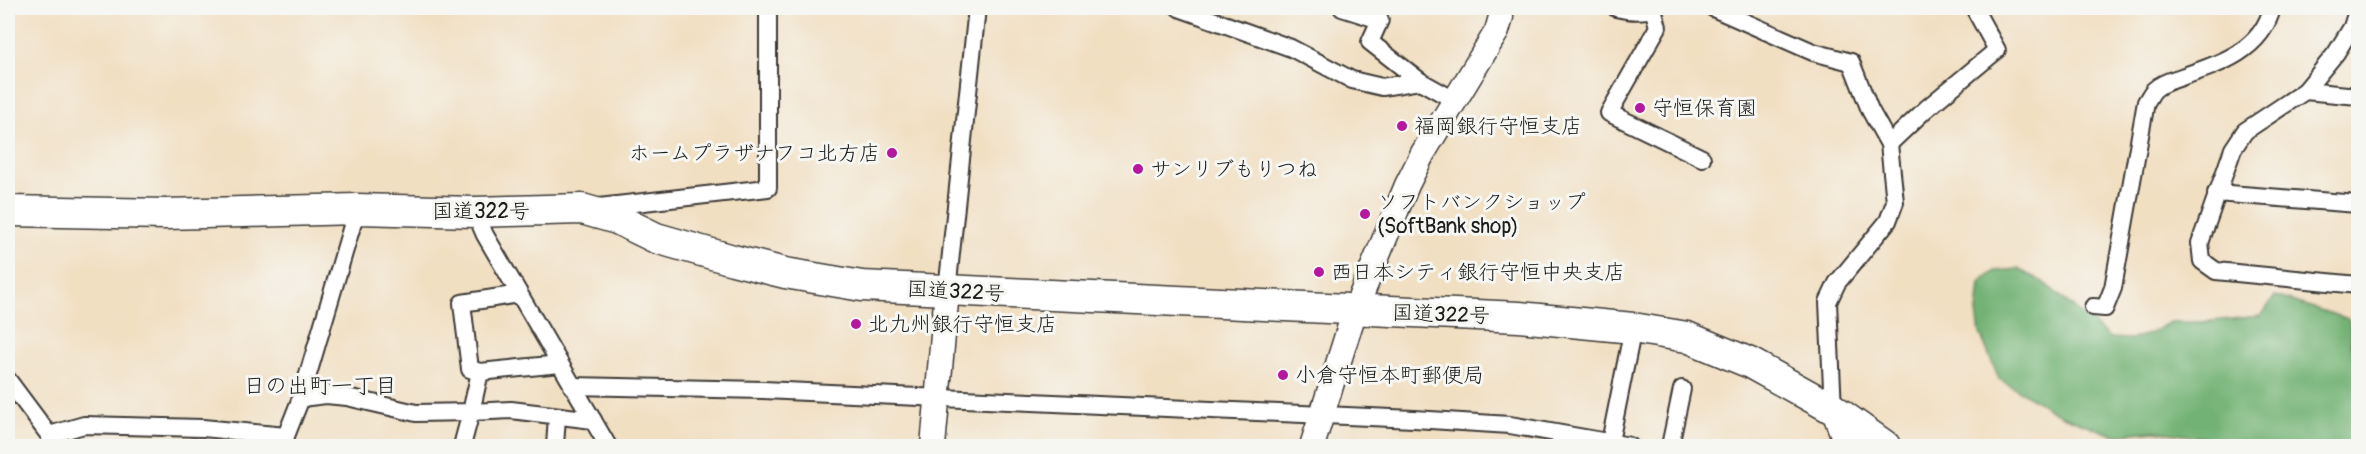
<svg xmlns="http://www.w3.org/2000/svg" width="2366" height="454" viewBox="0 0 2366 454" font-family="Pangolin,'Klee One',sans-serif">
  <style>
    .forest { fill: #73b274; stroke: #486748; stroke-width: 1.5 }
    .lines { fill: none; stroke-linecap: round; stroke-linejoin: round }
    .street-casing { stroke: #3c3935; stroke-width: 20 }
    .secondary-casing { stroke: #3c3935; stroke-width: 27 }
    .highway-casing { stroke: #3c3935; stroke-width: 33 }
    .street { stroke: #fff; stroke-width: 16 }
    .secondary { stroke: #fff; stroke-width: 24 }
    .highway { stroke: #fff; stroke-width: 30 }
    .poi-dot { fill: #b5179e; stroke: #f6f6f2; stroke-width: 2 }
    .labels { text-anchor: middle; stroke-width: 6; stroke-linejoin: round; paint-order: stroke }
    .poi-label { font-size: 21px; fill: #1c1c1c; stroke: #f6f6f2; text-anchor: start }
    .street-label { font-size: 21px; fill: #1c1c1c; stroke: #f6f6f2 }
    .neighbourhood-label { font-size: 22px; fill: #1c1c1c; stroke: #f6f6f2 }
  </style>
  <rect width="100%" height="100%" fill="#f6f6f2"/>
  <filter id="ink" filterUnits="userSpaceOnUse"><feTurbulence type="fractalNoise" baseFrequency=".0167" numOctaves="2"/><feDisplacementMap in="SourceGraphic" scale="12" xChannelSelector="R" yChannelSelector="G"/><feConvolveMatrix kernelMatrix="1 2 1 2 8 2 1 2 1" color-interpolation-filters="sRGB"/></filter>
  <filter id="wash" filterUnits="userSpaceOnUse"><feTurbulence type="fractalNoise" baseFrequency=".008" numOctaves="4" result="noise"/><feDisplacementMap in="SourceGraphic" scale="24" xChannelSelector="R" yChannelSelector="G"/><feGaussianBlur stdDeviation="1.35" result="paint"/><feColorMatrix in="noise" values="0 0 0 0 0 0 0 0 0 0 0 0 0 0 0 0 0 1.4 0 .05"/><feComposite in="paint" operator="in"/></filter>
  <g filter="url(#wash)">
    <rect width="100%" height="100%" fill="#f1dfc2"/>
    <!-- forest -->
    <polygon class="forest" points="2018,269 2043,282 2110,338 2131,339 2149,334 2170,322 2201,322 2261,316 2275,296 2349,319 2353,359 2358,362 2358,446 2266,446 2154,431 2113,435 2060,415 1999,379 1980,333 1977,312 1980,283 1995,271"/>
  </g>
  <g filter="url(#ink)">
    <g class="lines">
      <defs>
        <g id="street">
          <polyline points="1179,8 1291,48 1352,80 1382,87 1420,81 1456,101"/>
          <polyline points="1342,8 1380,20 1370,42 1420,81"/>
          <path d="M1616,8C1628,11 1643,12 1655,8"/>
          <polyline points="1653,8 1658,27 1609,113 1702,158"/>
          <polyline points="1713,8 1813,52 1851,62 1870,110 1889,144 1895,202 1888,221 1837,283 1828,302 1833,409"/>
          <polyline points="2358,8 2352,27 2336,53 2305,91 2245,131 2233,149 2200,243 2202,261 2216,271 2358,285"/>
          <polyline points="2305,91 2358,96"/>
          <polyline points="1889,144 1926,109 1997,50 1974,8"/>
          <polyline points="2216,193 2358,204"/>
          <polyline points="599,207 768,188 768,8"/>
          <polyline points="475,212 485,235 608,446"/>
          <polyline points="947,291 977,8"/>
          <path d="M2093,307L2105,308L2113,288L2146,102C2149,98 2151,93 2154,90C2162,82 2174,80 2184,76C2220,64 2262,50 2272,8"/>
          <polyline points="480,372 470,369 462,303 519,294"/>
          <polyline points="8,380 49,435 53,446"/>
          <polyline points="572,386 763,390 1414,419 1510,425 1630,446"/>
          <polyline points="301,398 326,395 347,397 416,413 471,412 480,372 560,364"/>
          <polyline points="49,435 84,425 203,428 286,436"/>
          <polyline points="1610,442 1633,328"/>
          <polyline points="282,446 301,398 357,209"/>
          <polyline points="462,446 471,412 511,410 593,420"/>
          <polyline points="555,446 557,416"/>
          <polyline points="1670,446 1682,389"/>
        </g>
        <g id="secondary">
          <polyline points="1833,409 1847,446"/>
          <polyline points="933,446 947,291"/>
          <polyline points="1312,446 1355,310 1407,185 1423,153 1497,31 1501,17 1500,8"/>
        </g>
        <polyline id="highway" points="8,211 166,214 357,209 475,212 582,209 617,219 656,238 733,260 785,273 862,286 1519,317 1633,328 1687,337 1750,363 1833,409 1885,446"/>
      </defs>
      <!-- street casing -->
      <use href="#street" class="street-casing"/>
      <!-- secondary casing -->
      <use href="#secondary" class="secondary-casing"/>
      <!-- highway casing -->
      <use href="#highway" class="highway-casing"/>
      <!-- street -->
      <use href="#street" class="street"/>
      <!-- secondary -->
      <use href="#secondary" class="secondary"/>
      <!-- highway -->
      <use href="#highway" class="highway"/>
    </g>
  </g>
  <!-- markers -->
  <g class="poi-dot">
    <circle cx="1640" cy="108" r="6"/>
    <circle cx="1402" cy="126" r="6"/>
    <circle cx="892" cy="153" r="6"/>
    <circle cx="1138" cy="169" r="6"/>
    <circle cx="1365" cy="214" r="6"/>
    <circle cx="1319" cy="272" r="6"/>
    <circle cx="856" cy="324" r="6"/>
    <circle cx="1283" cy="375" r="6"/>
  </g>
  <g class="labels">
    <!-- poi labels -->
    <g class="poi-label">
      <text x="1652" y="115">守恒保育園</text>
      <text x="1414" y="133">福岡銀行守恒支店</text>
      <text x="880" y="160" text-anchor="end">ホームプラザナフコ北方店</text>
      <text x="1150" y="176">サンリブもりつね</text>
      <text x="1377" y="209">ソフトバンクショップ<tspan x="1377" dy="24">(SoftBank shop)</tspan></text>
      <text x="1331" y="279">西日本シティ銀行守恒中央支店</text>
      <text x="868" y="331">北九州銀行守恒支店</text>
      <text x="1295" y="382">小倉守恒本町郵便局</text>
    </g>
    <!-- street labels -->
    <g class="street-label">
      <text x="481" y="218">国道322号</text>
      <text transform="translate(956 291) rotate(3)" y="7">国道322号</text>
      <text transform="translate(1441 314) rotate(2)" y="7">国道322号</text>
    </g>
    <!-- neighbourhood labels -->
    <g class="neighbourhood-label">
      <text x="320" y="393">日の出町一丁目</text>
    </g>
  </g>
  <!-- margin -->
  <rect width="2366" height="454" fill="none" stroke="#f6f6f2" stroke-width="30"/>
</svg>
